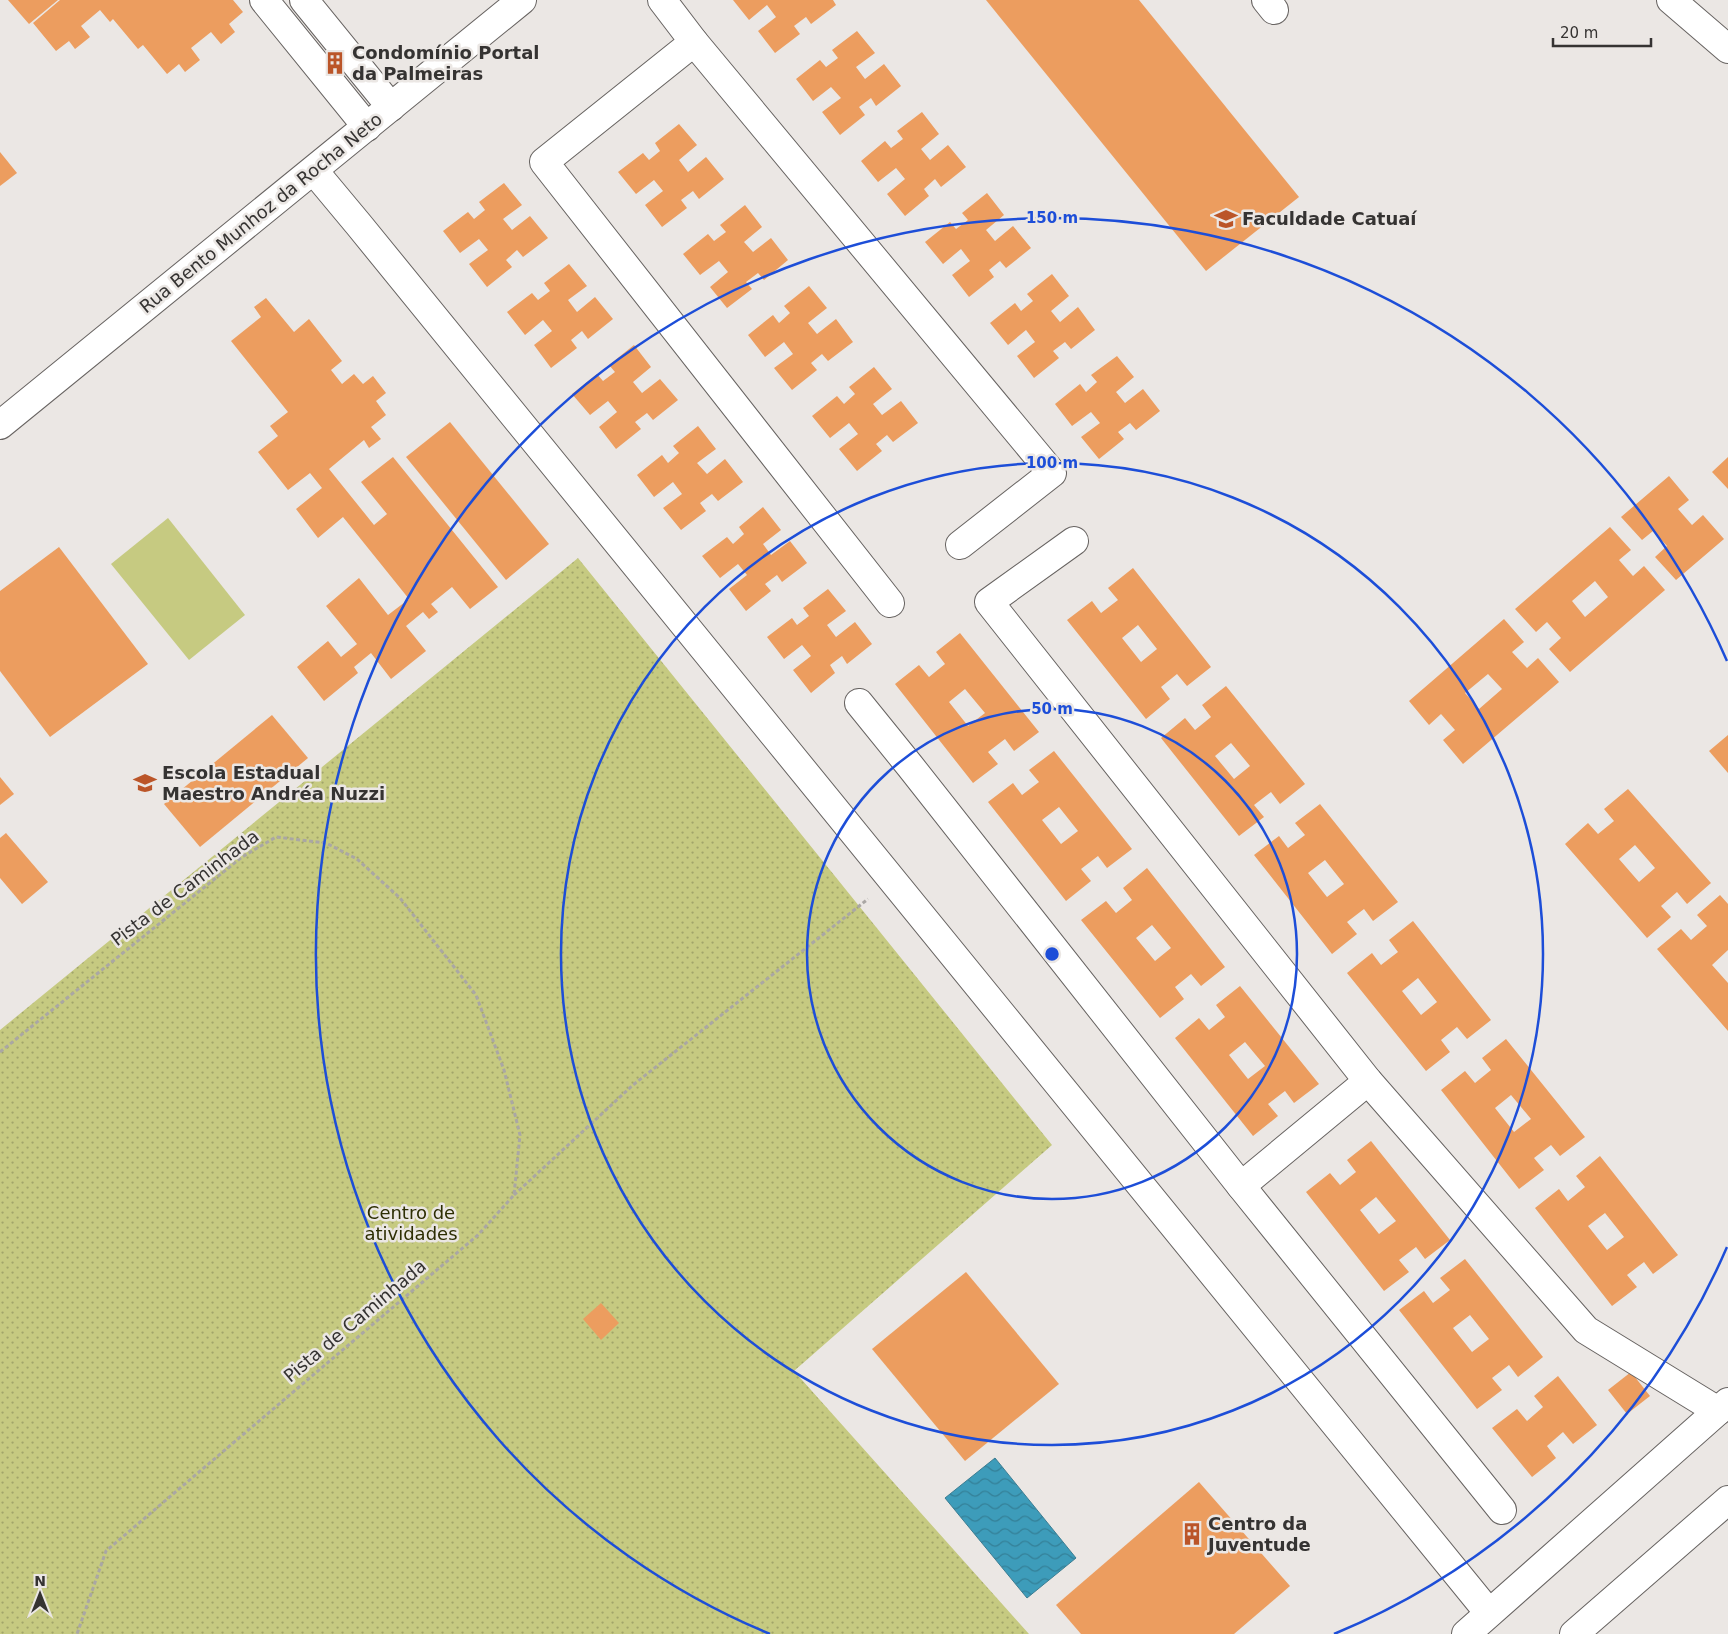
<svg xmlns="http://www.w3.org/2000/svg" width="1728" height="1634" viewBox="0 0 1728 1634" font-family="'DejaVu Sans',sans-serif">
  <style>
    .grass { fill: #c6ca81 }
    .park { fill: url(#park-dots) }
    .water { fill: url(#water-waves); stroke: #3b7c91 }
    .building { fill: #ec9d5f; fill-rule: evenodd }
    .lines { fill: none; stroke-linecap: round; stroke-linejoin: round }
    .minor-casing { stroke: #676361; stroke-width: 30 }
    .path { stroke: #aaa7a4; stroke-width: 3; stroke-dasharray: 4 2.5; stroke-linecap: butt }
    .minor { stroke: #fff; stroke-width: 28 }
    .ring { fill: none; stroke: #1d4ed8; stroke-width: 2.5 }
    .labels { text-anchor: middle; stroke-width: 5; stroke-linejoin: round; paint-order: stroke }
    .poi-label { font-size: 18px; font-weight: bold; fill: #353332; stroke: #ebe7e4; text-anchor: start }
    .street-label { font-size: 18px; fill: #353332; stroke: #ebe7e4 }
    .park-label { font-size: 18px; fill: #2d2e03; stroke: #ebe7e4 }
    .centre { fill: #1d4ed8; stroke: #ebe7e4; stroke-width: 2.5 }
    .ring-label { font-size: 15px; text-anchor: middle; font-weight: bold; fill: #1d4ed8; stroke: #ebe7e4; stroke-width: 5; stroke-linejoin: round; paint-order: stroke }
  </style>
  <defs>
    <pattern id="park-dots" width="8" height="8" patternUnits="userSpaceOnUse" patternTransform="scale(1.25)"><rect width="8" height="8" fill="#c6ca81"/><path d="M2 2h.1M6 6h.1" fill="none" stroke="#a2a56a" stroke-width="1.8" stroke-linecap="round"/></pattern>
    <pattern id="water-waves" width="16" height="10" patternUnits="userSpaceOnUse" patternTransform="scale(1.25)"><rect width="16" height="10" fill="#3d9cba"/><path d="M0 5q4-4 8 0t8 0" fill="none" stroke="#348098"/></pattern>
  </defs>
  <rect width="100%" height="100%" fill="#ebe7e4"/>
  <!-- grass -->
  <polygon class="grass" points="168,518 245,615 189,660 111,564"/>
  <!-- park -->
  <polygon class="park" points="578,558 1052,1145 794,1371 1029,1634 0,1634 0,1030"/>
  <!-- water -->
  <polygon class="water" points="995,1458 1076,1558 1027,1598 945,1498"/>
  <!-- building -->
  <g class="building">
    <polygon points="8,0 58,0 29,24"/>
    <polygon points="60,0 233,0 243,12 229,24 235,32 221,44 211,32 191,48 200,60 185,72 179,64 167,74 143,45 138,49 113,19 110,22 100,10 81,26 90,37 75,49 69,41 56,51 33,23"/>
    <polygon points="733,0 833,0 836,5 811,24 806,17 794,26 800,34 775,53 758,31 776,17 767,5 749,20"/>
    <polygon points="986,0 1139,0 1299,197 1206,271"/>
    <polygon points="857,31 875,53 856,67 865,79 884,64 901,86 876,106 871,98 859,107 865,115 840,135 822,112 841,98 831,87 813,101 796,79 820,60 826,67 838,58 832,50"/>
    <polygon points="337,53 342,66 339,70 333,69 326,61"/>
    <polygon points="922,112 939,134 921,149 930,160 948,145 966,167 941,187 935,179 924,189 929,196 905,216 887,194 905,179 896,168 878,182 861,161 885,141 891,148 903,139 897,131"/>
    <polygon points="679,124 697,145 679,160 688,172 706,157 724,179 699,199 693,191 681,200 687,208 662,227 645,205 663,191 654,180 636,194 618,172 643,153 649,160 660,151 655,143"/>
    <polygon points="0,152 17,173 0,186"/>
    <polygon points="504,183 522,205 503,219 512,230 530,216 548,238 523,257 517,250 506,260 512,267 487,287 469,264 488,250 479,239 460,253 443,231 468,212 474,219 485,210 479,202"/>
    <polygon points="987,193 1004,215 986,230 995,241 1013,226 1031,248 1006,268 1000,261 989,270 994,277 969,297 952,275 970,261 961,249 943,264 925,242 950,222 956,229 968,220 962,213"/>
    <polygon points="745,205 762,227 744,242 753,252 771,238 788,260 764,280 758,273 746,282 752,289 727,308 710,287 728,272 719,261 700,275 683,254 708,234 714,241 726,232 720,225"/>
    <polygon points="569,264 587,286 568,300 577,312 595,297 613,319 588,339 582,331 571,340 577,348 551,368 534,345 552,331 543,320 525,335 507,312 532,293 538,300 550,291 544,283"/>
    <polygon points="1052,274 1069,296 1051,311 1060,322 1078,307 1095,330 1071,349 1065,342 1053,351 1059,358 1034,378 1017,356 1035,342 1026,330 1008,345 990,323 1015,303 1021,311 1033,301 1027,294"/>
    <polygon points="809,286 827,308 808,323 817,334 836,319 853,342 828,361 822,354 811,363 817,370 792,390 774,368 793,354 784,342 765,357 748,335 773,315 779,323 790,313 784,306"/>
    <polygon points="266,298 294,332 309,319 342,361 331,370 342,384 354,374 363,384 373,376 386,393 376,401 386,415 371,427 381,439 369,448 364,440 329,469 374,525 387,514 361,482 393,457 498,587 470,609 452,587 431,604 438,612 429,619 423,612 406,626 426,651 391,679 371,653 354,667 358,673 324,701 297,667 328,641 341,657 357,644 326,606 359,578 388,615 409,599 343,517 318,538 296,509 322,488 310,473 288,490 258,452 278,436 270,426 288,412 231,341 261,317 254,307"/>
    <polygon points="634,345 651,367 633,382 642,393 660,379 678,400 653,420 647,413 635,422 641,429 616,449 599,427 617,412 608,401 590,415 572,394 597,374 603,381 615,372 609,365"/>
    <polygon points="1117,356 1134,377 1116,392 1125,403 1143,389 1160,411 1136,430 1130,423 1118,432 1124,439 1099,459 1081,437 1100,423 1091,412 1072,426 1055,404 1080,384 1086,392 1097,382 1091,375"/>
    <polygon points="874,367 892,389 873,404 882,415 901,401 918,423 893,442 887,435 876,444 882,451 857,471 839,449 858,434 849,423 830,438 812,416 837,396 844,404 855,394 849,387"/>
    <polygon points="450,422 549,544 506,580 406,457"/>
    <polygon points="698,426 716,449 697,463 707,474 725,459 743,482 718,501 712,494 700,503 706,511 681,530 663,508 682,494 673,482 654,497 637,475 662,455 668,463 679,453 673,446"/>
    <polygon points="1728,457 1728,489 1712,472"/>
    <polygon points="1669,476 1689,500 1678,509 1692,525 1703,515 1724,539 1676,580 1655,557 1667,546 1653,531 1642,540 1621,517"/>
    <polygon points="763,507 781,530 763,544 771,555 790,541 807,563 782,582 777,575 765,584 771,591 746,611 729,589 747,575 738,564 720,578 702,556 727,537 733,544 744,534 739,527"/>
    <path d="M1610,527L1631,550L1619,560L1633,576L1644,566L1665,590L1570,672L1549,649L1561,638L1547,622L1536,632L1515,609ZM1595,581L1608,597L1585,617L1572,601Z"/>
    <polygon points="59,547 148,664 50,737 0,671 0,591"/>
    <path d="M1133,568L1211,667L1187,686L1177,674L1161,687L1170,699L1146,719L1067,620L1092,601L1101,613L1118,600L1108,588ZM1138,625L1157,649L1141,662L1122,638Z"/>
    <polygon points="828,589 846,611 827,625 836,637 855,622 872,644 847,664 842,656 830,665 835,673 811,693 793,670 811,656 802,645 784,659 767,637 792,618 797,625 809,616 803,608"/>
    <path d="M1504,619L1524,642L1512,652L1527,668L1538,658L1559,682L1463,764L1443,740L1455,730L1441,714L1429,725L1409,701ZM1488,674L1502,689L1479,709L1465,693Z"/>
    <path d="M960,633L1039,732L1014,751L1005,739L988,752L998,764L973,783L895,684L919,665L929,677L945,664L936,652ZM965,689L985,713L968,726L949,702Z"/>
    <path d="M1226,686L1305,784L1280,804L1271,792L1254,805L1264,817L1239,836L1161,738L1185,718L1195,730L1211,717L1202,705ZM1231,743L1250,766L1234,779L1215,756Z"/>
    <polygon points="272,715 308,758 200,847 164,804"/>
    <polygon points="1728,735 1728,773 1709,751"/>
    <path d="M1054,751L1132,849L1107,868L1098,856L1081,869L1091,881L1066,901L988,802L1013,783L1022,795L1039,782L1029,770ZM1059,807L1078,831L1061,844L1042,820Z"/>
    <polygon points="0,777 14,794 0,805"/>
    <path d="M1628,789L1711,883L1687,904L1677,892L1661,906L1671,917L1647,938L1565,844L1588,823L1598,834L1614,821L1604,809ZM1635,845L1655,868L1639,882L1619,859Z"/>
    <path d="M1320,804L1398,902L1373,921L1364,909L1347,922L1357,934L1332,954L1254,855L1279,836L1288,848L1305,835L1295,823ZM1325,860L1344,884L1327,897L1308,873Z"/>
    <polygon points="6,833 48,882 22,904 0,878 0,838"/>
    <path d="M1147,868L1225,967L1201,986L1191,974L1175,987L1184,999L1160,1018L1081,920L1106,901L1116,913L1132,900L1123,888ZM1152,925L1171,948L1155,961L1136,938Z"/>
    <polygon points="1720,895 1728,904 1728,950 1712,965 1728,983 1728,1031 1657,949 1681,929 1691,940 1707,926 1697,915"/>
    <path d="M1413,921L1491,1020L1467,1039L1457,1027L1441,1040L1450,1052L1426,1071L1347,973L1372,953L1381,965L1398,952L1389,940ZM1418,978L1437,1002L1421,1015L1402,991Z"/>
    <path d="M1240,986L1319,1084L1294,1103L1285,1091L1268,1104L1278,1116L1253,1136L1175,1038L1199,1018L1209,1030L1225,1017L1216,1005ZM1245,1042L1265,1066L1248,1079L1229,1055Z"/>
    <path d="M1506,1039L1585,1137L1560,1156L1551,1145L1534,1158L1544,1170L1519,1189L1441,1090L1465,1071L1475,1083L1491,1070L1482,1058ZM1511,1095L1531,1119L1514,1132L1495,1108Z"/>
    <path d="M1371,1141L1450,1240L1425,1259L1416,1247L1399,1260L1409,1272L1384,1291L1306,1192L1330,1173L1340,1185L1356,1172L1347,1160ZM1376,1197L1396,1221L1379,1234L1360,1210Z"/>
    <path d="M1600,1156L1678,1255L1653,1274L1644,1262L1627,1275L1637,1287L1612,1306L1535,1208L1559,1189L1568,1201L1585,1187L1576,1176ZM1605,1213L1624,1237L1607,1250L1588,1226Z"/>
    <path d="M1465,1259L1543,1357L1518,1377L1509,1365L1492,1378L1502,1390L1477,1409L1399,1310L1424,1291L1433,1303L1450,1290L1440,1278ZM1470,1315L1489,1339L1472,1352L1453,1328Z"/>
    <polygon points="966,1272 1059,1384 965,1461 872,1349"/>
    <polygon points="601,1303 619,1323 601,1340 583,1319"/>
    <polygon points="1631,1372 1650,1396 1627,1414 1608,1390"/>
    <polygon points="1558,1376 1597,1425 1573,1444 1563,1432 1547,1446 1556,1458 1532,1477 1492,1428 1517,1409 1527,1421 1543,1407 1534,1396"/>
    <polygon points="1199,1482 1290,1586 1234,1634 1081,1634 1056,1605"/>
  </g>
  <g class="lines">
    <defs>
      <g id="minor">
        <polyline points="264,0 367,127"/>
        <polyline points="304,0 391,107"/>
        <polyline points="662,0 694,42 1052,473 960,545"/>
        <polyline points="1266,0 1274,10"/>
        <polyline points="1671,0 1728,49"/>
        <polyline points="694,42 544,162 890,603"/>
        <polyline points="314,171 359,225 1489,1613"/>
        <polyline points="0,425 522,0"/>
        <polyline points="1074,541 989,602 1368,1081 1586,1330 1718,1411"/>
        <polyline points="859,703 910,766 1241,1186 1502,1510"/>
        <polyline points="1241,1186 1368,1081"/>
        <polyline points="1466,1634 1728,1402"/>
        <polyline points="1574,1634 1728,1500"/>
      </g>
    </defs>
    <!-- minor casing -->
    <use href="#minor" class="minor-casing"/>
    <!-- path -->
    <g class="path">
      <polyline points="0,1052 242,857 276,837 326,843 357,859 400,898 476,995 504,1070 520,1135 514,1195 478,1235 106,1551 77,1634"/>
      <polyline points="514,1195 633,1085 868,899"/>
    </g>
    <!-- minor -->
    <use href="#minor" class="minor"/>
  </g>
  <!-- distance rings -->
  <g class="ring">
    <circle cx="1052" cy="954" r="245"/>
    <circle cx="1052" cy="954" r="491"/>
    <path d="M1727 1247A736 736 0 0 1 1334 1634M770 1634A736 736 0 1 1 1727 661"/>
  </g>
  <!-- icons -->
  <defs>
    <symbol id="building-bare" viewBox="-9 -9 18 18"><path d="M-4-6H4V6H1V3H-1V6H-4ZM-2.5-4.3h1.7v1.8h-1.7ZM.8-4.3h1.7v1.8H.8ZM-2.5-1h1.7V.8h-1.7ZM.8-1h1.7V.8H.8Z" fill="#bb5528" stroke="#ebe7e4" stroke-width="2.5" paint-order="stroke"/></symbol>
    <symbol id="university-bare" viewBox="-9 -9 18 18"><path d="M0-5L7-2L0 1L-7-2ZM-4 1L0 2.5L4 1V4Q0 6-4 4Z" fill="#bb5528" stroke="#ebe7e4" stroke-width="2.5" paint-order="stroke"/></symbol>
    <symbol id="school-bare" viewBox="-9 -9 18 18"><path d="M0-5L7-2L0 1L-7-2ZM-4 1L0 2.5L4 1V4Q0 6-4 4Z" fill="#bb5528" stroke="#ebe7e4" stroke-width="2.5" paint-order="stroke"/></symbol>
  </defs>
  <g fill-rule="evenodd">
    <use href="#building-bare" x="319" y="47" width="32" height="32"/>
    <use href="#university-bare" x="1210" y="203" width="32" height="32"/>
    <use href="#school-bare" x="129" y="767" width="32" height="32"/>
    <use href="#building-bare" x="1176" y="1518" width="32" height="32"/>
  </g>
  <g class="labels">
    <!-- poi labels -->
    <g class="poi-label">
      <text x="352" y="59">Condomínio Portal<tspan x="352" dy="21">da Palmeiras</tspan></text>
      <text x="1242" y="225">Faculdade Catuaí</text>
      <text x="162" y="779">Escola Estadual<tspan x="162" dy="21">Maestro Andréa Nuzzi</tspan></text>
      <text x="1208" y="1530">Centro da<tspan x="1208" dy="21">Juventude</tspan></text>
    </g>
    <!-- street labels -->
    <g class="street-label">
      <text transform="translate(261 213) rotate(-39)" y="6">Rua Bento Munhoz da Rocha Neto</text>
      <text transform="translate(185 888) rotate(-37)" y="6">Pista de Caminhada</text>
      <text transform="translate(355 1321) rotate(-40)" y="6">Pista de Caminhada</text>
    </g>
    <!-- park labels -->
    <g class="park-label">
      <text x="411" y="1219">Centro de<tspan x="411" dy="21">atividades</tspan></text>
    </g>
  </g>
  <circle cx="1052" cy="954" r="8" class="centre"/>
  <g class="ring-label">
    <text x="1052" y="223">150 m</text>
    <text x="1052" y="468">100 m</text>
    <text x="1052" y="714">50 m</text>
  </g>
  <!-- north arrow -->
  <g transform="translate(40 1594)" stroke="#ebe7e4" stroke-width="4" paint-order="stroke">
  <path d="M0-4L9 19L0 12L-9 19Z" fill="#353332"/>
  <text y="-8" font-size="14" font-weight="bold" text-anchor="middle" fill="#353332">N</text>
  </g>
  <!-- scale -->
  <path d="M1553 38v8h98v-8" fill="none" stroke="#353332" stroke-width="2.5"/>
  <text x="1560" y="38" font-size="15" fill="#353332" stroke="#ebe7e4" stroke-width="4" paint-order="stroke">20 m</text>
</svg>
